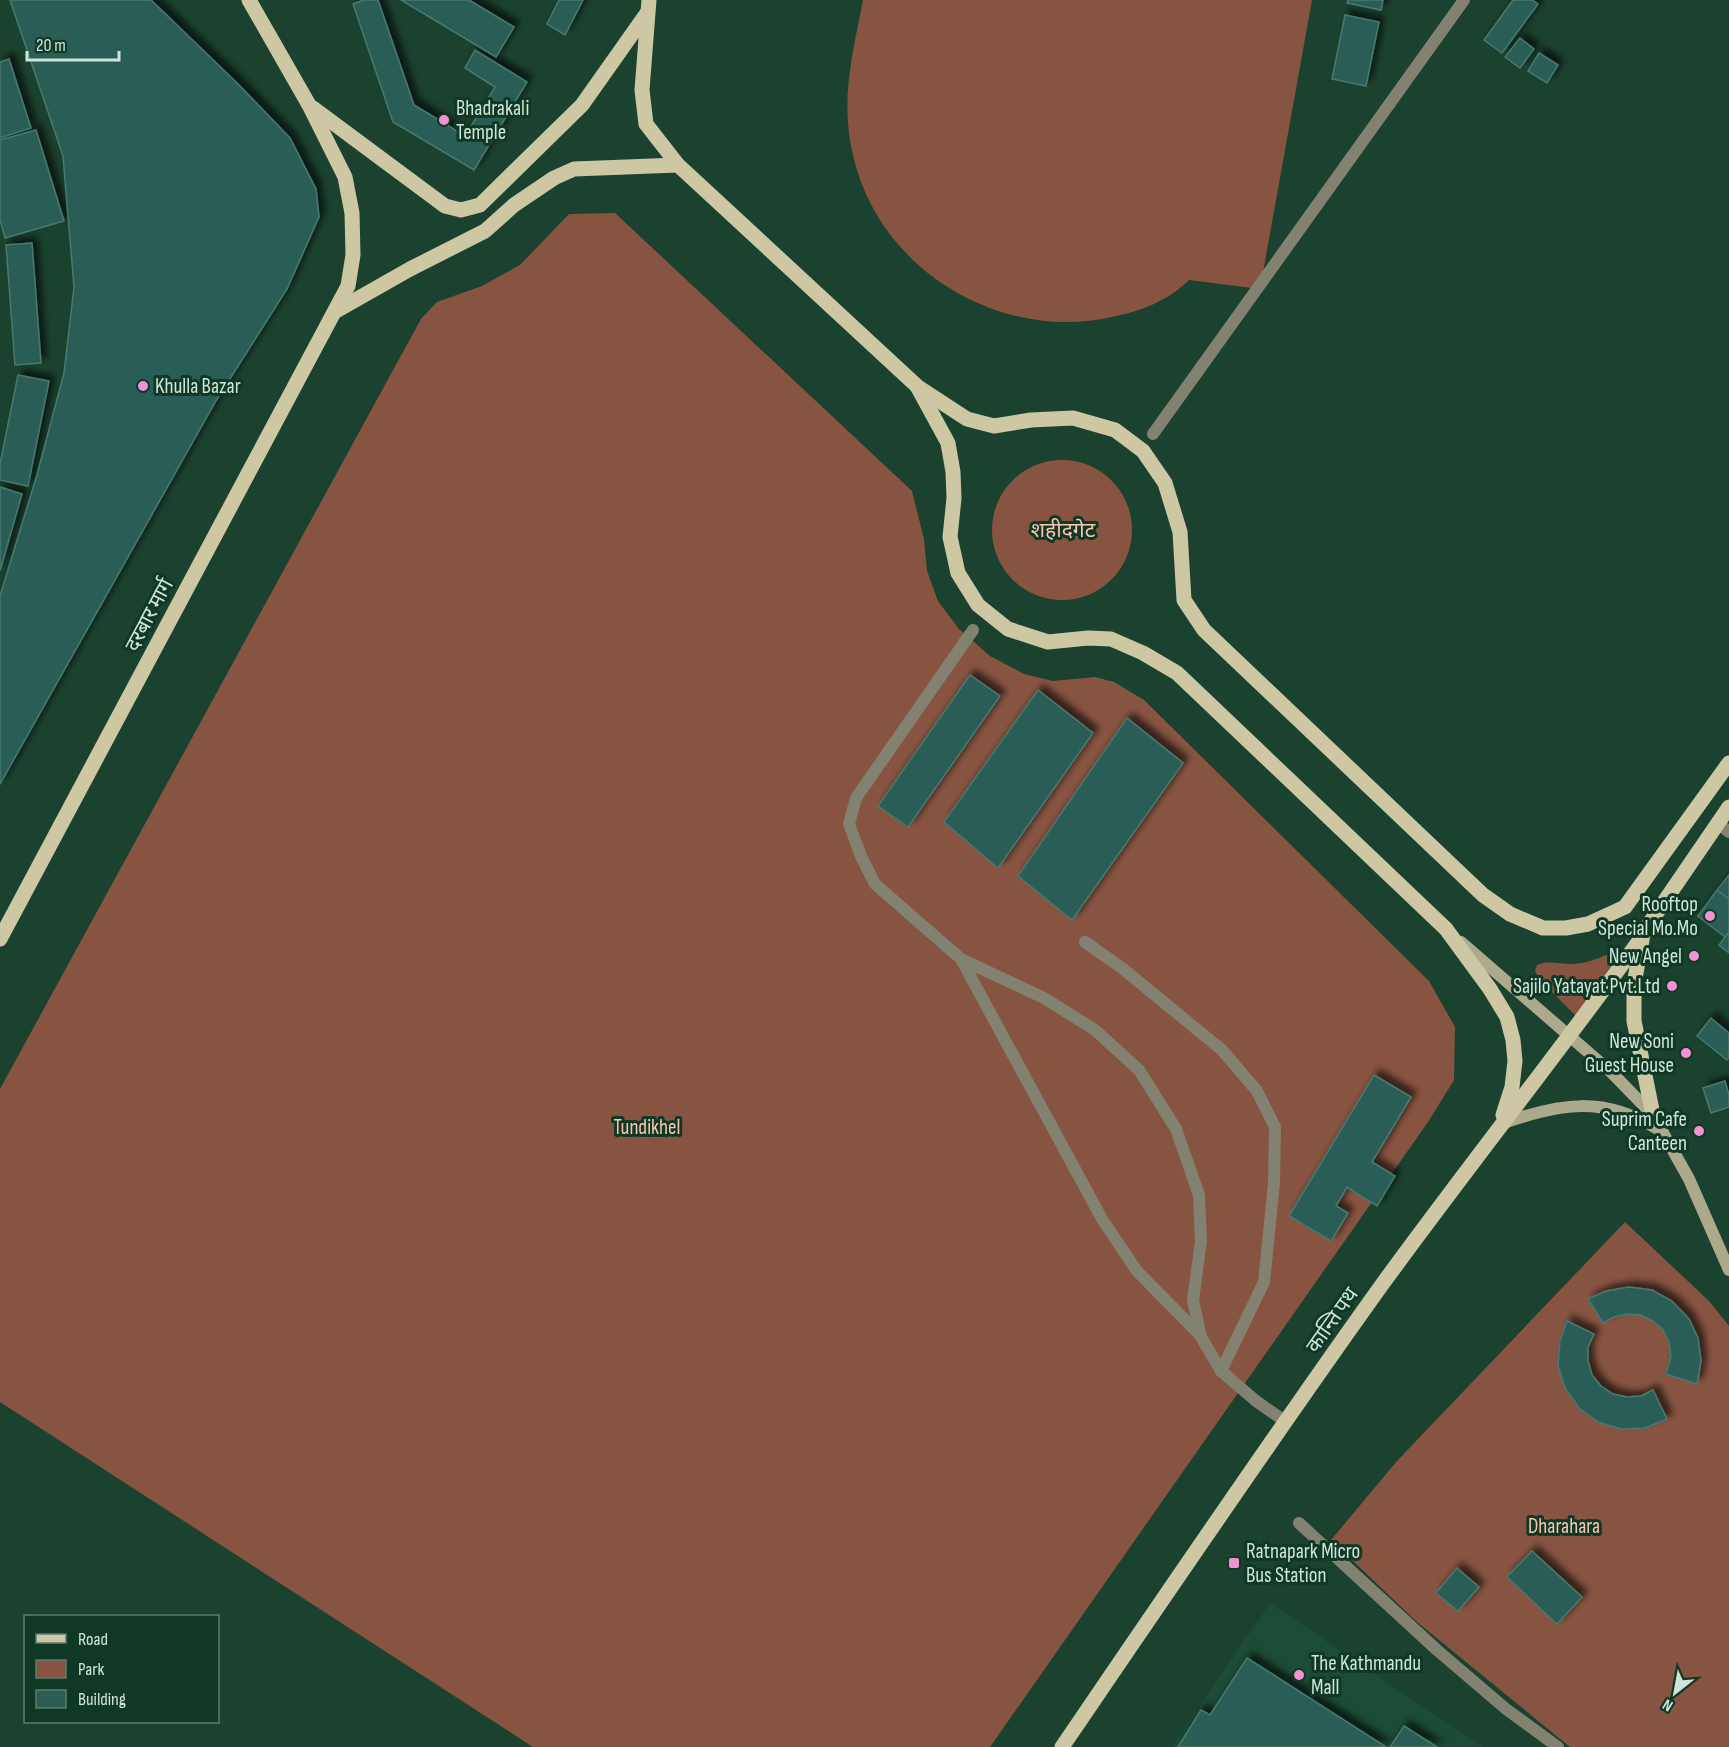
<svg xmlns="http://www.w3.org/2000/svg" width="1729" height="1747" viewBox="0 0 1729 1747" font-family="'Sofia Sans Condensed','Noto Sans Devanagari',sans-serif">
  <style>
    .built { fill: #1b4c35 }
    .green { fill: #875441 }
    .building { fill: #2c5d54; stroke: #47796f; stroke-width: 1.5; filter: url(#shadow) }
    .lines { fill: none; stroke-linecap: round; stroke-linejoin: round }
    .lane { stroke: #838170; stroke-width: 12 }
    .secondary { stroke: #ada98d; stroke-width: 12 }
    .primary { stroke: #cdc7a4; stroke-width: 15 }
    .poi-dot { fill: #f491d4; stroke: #0f3825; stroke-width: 2 }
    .labels { text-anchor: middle; stroke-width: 6; stroke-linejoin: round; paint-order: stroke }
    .poi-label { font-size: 21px; fill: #d0e5d9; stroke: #0f3825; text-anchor: end }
    .park-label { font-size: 21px; fill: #fcc5b1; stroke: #0f3825 }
    .street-label { font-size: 21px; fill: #d0e5d9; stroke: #0f3825 }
  </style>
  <defs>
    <filter id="shadow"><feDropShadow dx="5.5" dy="-5.5" stdDeviation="3" flood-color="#0009"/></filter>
  </defs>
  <rect width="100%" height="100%" fill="#1b422f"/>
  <!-- built -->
  <polygon class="built" points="1270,1603 1483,1747 1172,1747"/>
  <!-- green -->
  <g class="green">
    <path d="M863,0H1312L1260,289L1189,280C1168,301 1141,311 1112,317C1005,341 889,276 857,170C838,107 851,62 863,0Z"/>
    <polygon points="615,213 912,491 924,539 927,571 938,601 959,629 990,656 1024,674 1053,681 1095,677 1114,682 1144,700 1429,981 1455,1027 1454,1080 1428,1122 990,1747 533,1747 0,1402 0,1089 421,319 437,302 482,286 520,265 569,214"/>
    <circle cx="1062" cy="530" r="70"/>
    <path d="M1609,954L1616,958L1579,1014L1575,1015L1540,980L1535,971L1537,965C1548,960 1559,964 1571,964C1584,964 1597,959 1609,954Z"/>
    <polygon points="1625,1222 1709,1301 1729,1326 1729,1747 1570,1747 1417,1622 1331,1540 1397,1461"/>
  </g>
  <!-- building -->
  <g class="building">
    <polygon points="10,0 151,0 238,84 290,138 316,189 319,217 287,289 217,399 0,784 0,596 37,475 64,373 74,287 63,156"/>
    <polygon points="364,0 378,0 414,105 465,136 495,87 465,68 475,50 527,82 474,170 393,122 353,4"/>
    <polygon points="401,0 469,0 514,27 496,57"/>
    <polygon points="559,0 583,0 565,35 547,24"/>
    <polygon points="1348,0 1383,0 1381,10 1347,3"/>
    <polygon points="1513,0 1532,0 1538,4 1502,53 1484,40"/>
    <polygon points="1345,15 1379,22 1366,86 1332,79"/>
    <polygon points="1520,38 1534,49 1520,68 1505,57"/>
    <polygon points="1539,53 1558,65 1547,83 1528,71"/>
    <polygon points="9,59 31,128 0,138 0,62"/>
    <polygon points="36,130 64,221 5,238 0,220 0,140"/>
    <polygon points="32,243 41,363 15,365 6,245"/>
    <polygon points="18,375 49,381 28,486 0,480 0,464"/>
    <polygon points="0,487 22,494 0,571"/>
    <polygon points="970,675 1000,696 908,827 878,806"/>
    <polygon points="1038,690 1093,733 998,868 944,822"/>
    <polygon points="1127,718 1183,763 1072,920 1018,876"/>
    <polygon points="1729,875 1729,899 1717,890"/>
    <polygon points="1717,890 1729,899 1729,932 1725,937 1698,916"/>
    <polygon points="1729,932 1729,953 1719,945"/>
    <polygon points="1711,1018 1729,1033 1729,1057 1727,1060 1697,1036"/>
    <polygon points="1374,1075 1411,1097 1372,1162 1395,1176 1377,1206 1347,1187 1336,1206 1348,1213 1331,1241 1289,1216"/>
    <polygon points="1725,1081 1729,1095 1729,1107 1711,1113 1703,1088"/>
    <polygon points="1629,1287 1652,1290 1672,1301 1689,1319 1698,1338 1701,1361 1697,1384 1666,1374 1671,1356 1669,1342 1663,1330 1653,1321 1641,1315 1627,1314 1614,1317 1603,1323 1588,1299 1606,1291"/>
    <polygon points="1567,1321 1594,1334 1588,1347 1588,1361 1592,1375 1601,1386 1613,1394 1627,1397 1641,1396 1653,1390 1667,1419 1645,1428 1621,1429 1598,1422 1579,1408 1565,1388 1558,1365 1560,1341"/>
    <polygon points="1532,1551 1582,1597 1557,1624 1507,1577"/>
    <polygon points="1457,1568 1479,1587 1458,1611 1436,1593"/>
    <polygon points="1247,1658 1386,1747 1178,1747 1201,1710 1210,1715"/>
    <polygon points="1404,1726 1437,1747 1390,1747"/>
  </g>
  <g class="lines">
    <!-- lane -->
    <g class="lane">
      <polyline points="1153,434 1464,0"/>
      <polyline points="973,630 856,798 849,824 861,856 875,884 961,959 1044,998 1095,1030 1139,1070 1176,1129 1199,1195 1201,1241 1193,1300 1201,1337 1221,1371 1256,1401 1286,1422"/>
      <polyline points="1718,823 1729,832"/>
      <polyline points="1085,942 1122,968 1222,1050 1257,1091 1275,1127 1274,1183 1264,1282 1221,1371"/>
      <polyline points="961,959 1102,1219 1137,1271 1201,1336"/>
      <polyline points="1299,1523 1437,1650 1506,1709 1558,1747"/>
    </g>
    <!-- secondary -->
    <g class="secondary">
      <polyline points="1461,942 1611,1072 1653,1115 1689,1179 1729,1270"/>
      <path d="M1501,1124C1560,1103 1604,1095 1661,1131"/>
    </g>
    <!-- primary -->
    <g class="primary">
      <polyline points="649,0 642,90 646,124 678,165 918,387 967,419 994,426 1031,420 1073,418 1115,430 1143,451 1165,483 1180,532 1184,600 1204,630 1483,895 1510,914 1543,928 1566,928 1588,924 1625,907 1729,763"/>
      <polyline points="313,108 445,206 461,210 480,205 582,105 647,13"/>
      <polyline points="336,311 410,269 485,231 514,205 554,178 574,169 678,165"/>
      <polyline points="918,388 948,443 953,472 954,498 950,537 958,573 978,605 1008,629 1048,642 1088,638 1111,639 1143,653 1177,673 1446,929 1490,989 1507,1017 1513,1040 1515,1061 1512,1087 1503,1115"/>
      <polyline points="0,939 348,286 353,255 352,213 345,177 309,105 249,0"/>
      <polyline points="1642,940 1634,984 1634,1021 1653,1115"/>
      <path d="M1062,1747C1167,1593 1272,1438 1381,1286C1466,1169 1557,1055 1642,937L1649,924L1729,807"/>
    </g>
  </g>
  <!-- markers -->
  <g class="poi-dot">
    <circle cx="444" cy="120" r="6"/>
    <circle cx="143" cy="386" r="6"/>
    <circle cx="1710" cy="916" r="6"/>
    <circle cx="1694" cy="956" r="6"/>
    <circle cx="1672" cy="986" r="6"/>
    <circle cx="1686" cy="1053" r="6"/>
    <circle cx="1699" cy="1131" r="6"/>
    <rect x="1228" y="1557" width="12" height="12" rx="3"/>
    <circle cx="1299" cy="1675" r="6"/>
  </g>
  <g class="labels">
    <!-- poi labels -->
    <g class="poi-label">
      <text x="456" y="115" text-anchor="start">Bhadrakali<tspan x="456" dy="24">Temple</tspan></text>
      <text x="155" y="393" text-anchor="start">Khulla Bazar</text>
      <text x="1698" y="911">Rooftop<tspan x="1698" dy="24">Special Mo.Mo</tspan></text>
      <text x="1682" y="963">New Angel</text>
      <text x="1660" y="993">Sajilo Yatayat Pvt.Ltd</text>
      <text x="1674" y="1048">New Soni<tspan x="1674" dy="24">Guest House</tspan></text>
      <text x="1687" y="1126">Suprim Cafe<tspan x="1687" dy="24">Canteen</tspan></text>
      <text x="1246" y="1558" text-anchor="start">Ratnapark Micro<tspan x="1246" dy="24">Bus Station</tspan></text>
      <text x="1311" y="1670" text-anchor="start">The Kathmandu<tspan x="1311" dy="24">Mall</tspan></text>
    </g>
    <!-- park labels -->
    <g class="park-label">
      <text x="1063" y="537">शहीदगेट</text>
      <text x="647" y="1134">Tundikhel</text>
      <text x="1564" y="1533">Dharahara</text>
    </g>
    <!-- street labels -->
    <g class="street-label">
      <text transform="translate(149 615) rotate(-62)" y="7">दरबार मार्ग</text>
      <text transform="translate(1332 1320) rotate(-55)" y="7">कान्ति पथ</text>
    </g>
  </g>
  <!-- legend -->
  <rect x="24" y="1615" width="195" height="108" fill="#0f3825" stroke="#5c7d6d" stroke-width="1.5"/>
  <rect x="36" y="1634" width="30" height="9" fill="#cdc7a4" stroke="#5c7d6d" stroke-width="1.5"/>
  <text x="78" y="1645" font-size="18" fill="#d0e5d9">Road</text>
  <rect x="36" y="1660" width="30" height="18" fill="#875441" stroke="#5c7d6d" stroke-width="1.5"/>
  <text x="78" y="1675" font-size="18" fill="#d0e5d9">Park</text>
  <rect x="36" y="1690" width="30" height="18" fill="#2c5d54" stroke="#5c7d6d" stroke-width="1.5"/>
  <text x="78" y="1705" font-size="18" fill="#d0e5d9">Building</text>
  <!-- north arrow -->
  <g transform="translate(1675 1693) rotate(211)" stroke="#0f3825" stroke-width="4.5" paint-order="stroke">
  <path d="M0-4.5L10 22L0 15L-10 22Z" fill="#d0e5d9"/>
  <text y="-9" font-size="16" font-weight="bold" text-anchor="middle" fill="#d0e5d9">N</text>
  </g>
  <!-- scale -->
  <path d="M27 51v9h92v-9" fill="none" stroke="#d0e5d9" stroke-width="3"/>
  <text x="36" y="51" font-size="18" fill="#d0e5d9" stroke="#0f3825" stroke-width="4.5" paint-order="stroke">20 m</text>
</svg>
